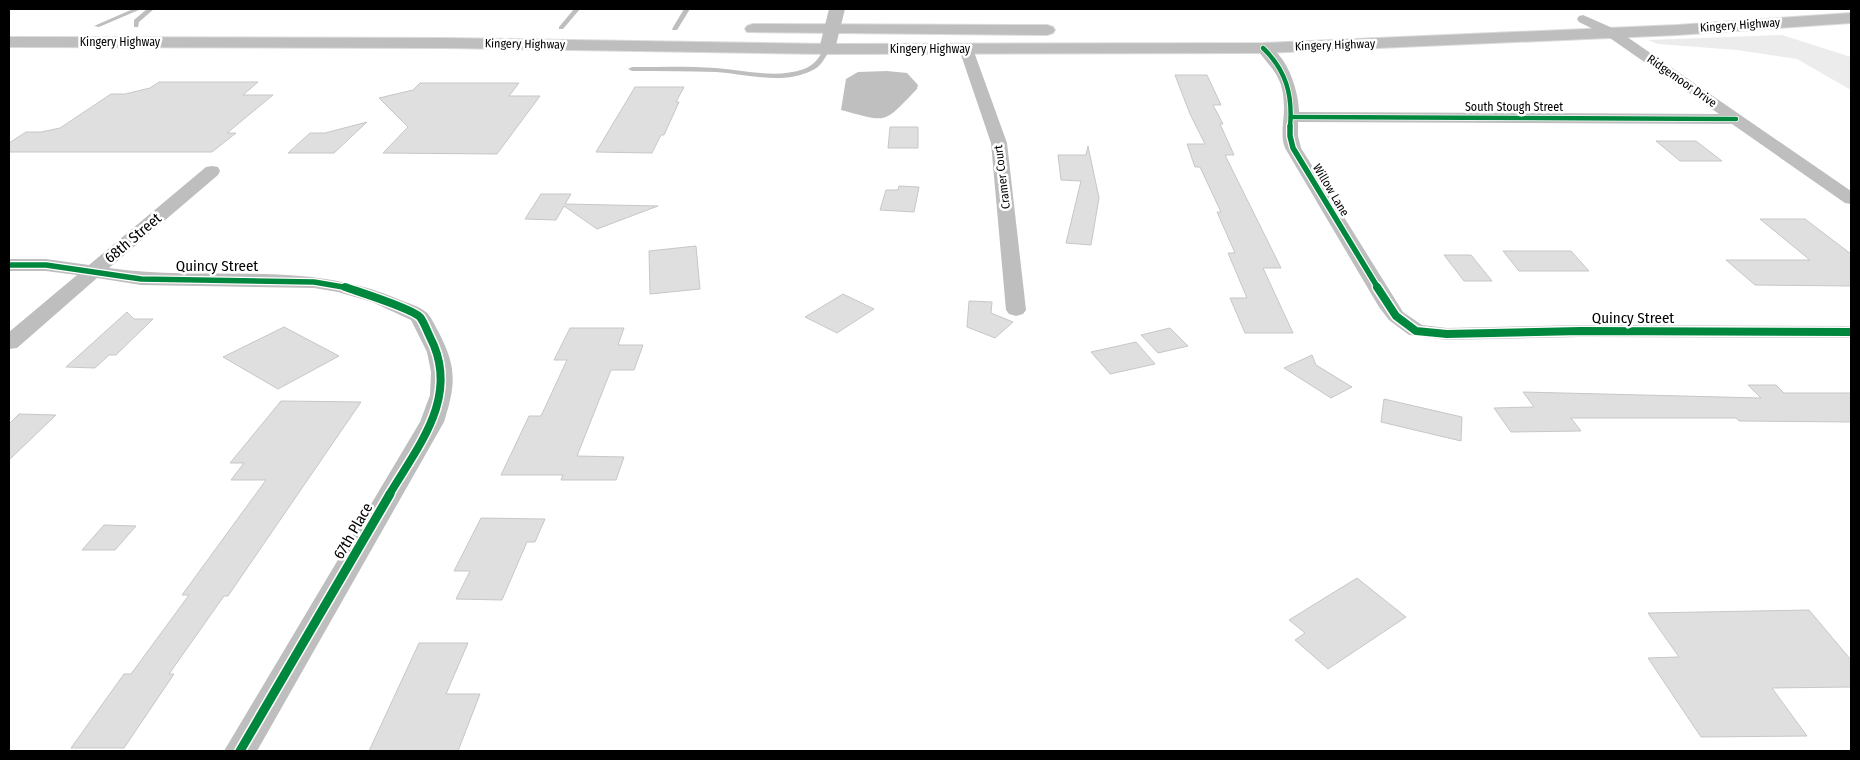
<svg xmlns="http://www.w3.org/2000/svg" width="1860" height="760" viewBox="0 0 1860 760" font-family="'Fira Sans Condensed',sans-serif">
  <style>
    .green { fill: #ececec }
    .water { fill: #bfbfbf }
    .building { fill: #dfdfdf; stroke: #c7c7c7 }
    .lines { fill: none; stroke-linecap: round; stroke-linejoin: round }
    .trunk-casing { stroke: #dbdbdb; stroke-width: 2 }
    .service { fill: #bebebe; fill-rule: evenodd }
    .minor { fill: #bebebe; fill-rule: evenodd }
    .tertiary { fill: #bebebe; fill-rule: evenodd }
    .trunk { fill: #bebebe; fill-rule: evenodd }
    .cycleway-far3-casing { stroke: #fff; stroke-width: 6 }
    .cycleway-far2-casing { stroke: #fff; stroke-width: 8 }
    .cycleway-far1-casing { stroke: #fff; stroke-width: 11 }
    .cycleway-casing { stroke: #fff; stroke-width: 12 }
    .cycleway-far3 { stroke: #00873e; stroke-width: 4.5 }
    .cycleway-far2 { stroke: #00873e; stroke-width: 5.5 }
    .cycleway-far1 { stroke: #00873e; stroke-width: 8 }
    .cycleway { stroke: #00873e; stroke-width: 9 }
    .labels { text-anchor: middle; stroke-width: 5; stroke-linejoin: round; paint-order: stroke }
    .far-street-label { font-size: 12px; fill: #000; stroke: #fff }
    .street-label { font-size: 15px; fill: #000; stroke: #fff }
  </style>
  <rect width="100%" height="100%" fill="#fff"/>
  <!-- green -->
  <polygon class="green" points="1782,35 1851,57 1851,90 1797,59 1737,50 1658,44 1648,40"/>
  <!-- water -->
  <path class="water" d="M887,71L907,73L918,85L917,89C883,124 889,123 841,110L846,79L858,72Z"/>
  <!-- building -->
  <g class="building">
    <polygon points="1175,75 1207,75 1221,105 1213,105 1223,124 1220,124 1234,155 1225,155 1281,268 1263,268 1293,333 1245,333 1230,298 1247,298 1228,253 1235,253 1217,212 1221,212 1200,167 1195,167 1187,144 1205,144 1190,114"/>
    <polygon points="159,82 258,82 243,95 273,95 227,133 236,133 212,152 9,152 9,143 26,132 41,132 60,128 111,94 125,94 150,88"/>
    <polygon points="420,83 519,83 509,96 540,96 497,154 383,153 408,127 379,98 413,90"/>
    <polygon points="635,87 684,87 676,102 679,102 664,135 661,135 652,153 596,152"/>
    <polygon points="367,122 334,153 288,153 310,133 325,133"/>
    <polygon points="890,127 918,127 918,148 888,148"/>
    <polygon points="1656,141 1696,141 1722,161 1680,161"/>
    <polygon points="1088,146 1099,198 1091,245 1066,243 1081,181 1061,180 1058,155 1086,155"/>
    <polygon points="899,186 919,187 914,212 880,210 886,190 898,190"/>
    <polygon points="541,194 571,194 565,204 658,206 597,229 564,206 556,220 525,219"/>
    <polygon points="1760,219 1805,219 1851,254 1851,286 1755,285 1726,260 1810,260"/>
    <polygon points="696,246 700,289 650,294 649,251"/>
    <polygon points="1503,251 1571,251 1589,271 1519,271"/>
    <polygon points="1444,255 1471,255 1492,281 1464,281"/>
    <polygon points="843,294 874,309 837,333 805,317"/>
    <polygon points="969,301 992,302 991,313 1013,322 995,338 967,327"/>
    <polygon points="127,312 134,319 153,319 116,355 109,355 95,368 66,367"/>
    <polygon points="284,327 339,356 278,389 223,357"/>
    <polygon points="570,328 624,328 618,345 643,345 634,370 611,370 577,456 624,457 616,480 561,480 563,475 501,475 529,416 541,416 567,360 554,360"/>
    <polygon points="1170,328 1188,346 1158,353 1141,335"/>
    <polygon points="1136,342 1155,364 1110,374 1091,352"/>
    <polygon points="1312,355 1316,365 1352,387 1331,398 1284,368"/>
    <polygon points="1748,385 1776,385 1784,393 1851,393 1851,422 1739,421 1736,418 1571,418 1581,431 1511,432 1494,408 1534,407 1523,392 1761,398"/>
    <polygon points="1384,399 1462,417 1461,441 1381,422"/>
    <polygon points="281,401 361,402 228,596 224,596 169,674 174,674 124,748 71,748 124,674 131,674 189,595 182,595 266,480 231,480 244,463 230,463"/>
    <polygon points="19,414 56,415 9,460 9,424"/>
    <polygon points="481,518 545,519 535,542 527,542 502,600 456,599 470,571 454,571"/>
    <polygon points="104,525 136,526 115,550 82,550"/>
    <polygon points="1357,578 1406,617 1328,669 1295,640 1305,633 1289,620"/>
    <polygon points="1809,610 1851,660 1851,687 1772,688 1807,736 1701,737 1648,658 1679,657 1648,613"/>
    <polygon points="419,643 468,643 446,694 480,694 458,751 369,751"/>
  </g>
  <g class="lines">
    <defs>
      <g id="trunk">
        <polygon points="1851,13 1851,23 1677,35 1263,53 827,54 445,48 9,47 9,37 445,38 827,44 1263,43 1677,25"/>
        <polygon points="753,24 1047,25 1053,27 1055,30 1053,33 1047,35 747,32 745,29 747,26"/>
      </g>
    </defs>
    <!-- trunk casing -->
    <use href="#trunk" class="trunk-casing"/>
    <!-- service -->
    <g class="service">
      <polygon points="133,9 141,9 99,27 94,26"/>
      <polygon points="147,9 154,9 139,22 138,27 134,27 134,20"/>
      <polygon points="574,9 580,9 563,29 559,29 559,27"/>
      <polygon points="684,9 690,9 677,30 673,30 672,29"/>
      <path d="M825,48L830,49C825,58 821,67 811,71C782,85 746,74 716,72C688,71 660,71 632,71L628,69L632,67C660,67 688,66 716,68C745,70 776,79 804,69C815,65 819,57 825,48Z"/>
    </g>
    <!-- minor -->
    <g class="minor">
      <path d="M1583,15L1617,30L1851,191V204L1845,203L1732,124L1298,122V136L1301,148L1403,312L1422,325L1447,328L1581,325L1851,326V338L1581,337L1447,340L1409,335L1389,320L1379,307L1285,148C1280,135 1284,122 1284,108C1284,77 1273,71 1256,48L1263,44C1286,50 1299,91 1299,112L1719,114L1607,36L1579,22L1577,19L1579,16Z"/>
      <polygon points="966,45 973,49 1007,143 1026,310 1023,314 1016,316 1009,314 1006,310 991,143 959,49"/>
      <path d="M212,166L218,167L220,171L218,175L109,268C205,282 307,259 398,299C407,303 419,306 426,312C431,316 435,326 438,331C457,367 456,384 444,422L257,751H224L420,422L430,395L431,372L427,352L411,320L372,302L338,292L314,288L141,285L97,278L17,348L9,349V332L77,275L46,271H9V259H46L89,265L206,167Z"/>
    </g>
    <!-- tertiary -->
    <polygon class="tertiary" points="829,9 845,9 835,49 833,53 821,53 819,49"/>
    <!-- trunk -->
    <use href="#trunk" class="trunk"/>
    <defs>
      <g id="cycleway-far3">
        <path d="M1263,48C1286,70 1293,95 1290,127"/>
        <polyline points="1291,117 1736,119"/>
      </g>
      <g id="cycleway-far2">
        <polyline points="1290,126 1290,136 1293,148 1378,288"/>
        <polyline points="9,265 46,265 141,279 314,282 349,288"/>
      </g>
      <g id="cycleway-far1">
        <path d="M345,287C359,292 411,308 420,317C424,322 427,331 430,337C461,396 418,446 389,495"/>
        <polyline points="1377,287 1396,316 1416,331 1447,334 1581,331 1851,332"/>
      </g>
      <polyline id="cycleway" points="240,751 390,494"/>
    </defs>
    <!-- cycleway-far3 casing -->
    <use href="#cycleway-far3" class="cycleway-far3-casing"/>
    <!-- cycleway-far2 casing -->
    <use href="#cycleway-far2" class="cycleway-far2-casing"/>
    <!-- cycleway-far1 casing -->
    <use href="#cycleway-far1" class="cycleway-far1-casing"/>
    <!-- cycleway casing -->
    <use href="#cycleway" class="cycleway-casing"/>
    <!-- cycleway-far3 -->
    <use href="#cycleway-far3" class="cycleway-far3"/>
    <!-- cycleway-far2 -->
    <use href="#cycleway-far2" class="cycleway-far2"/>
    <!-- cycleway-far1 -->
    <use href="#cycleway-far1" class="cycleway-far1"/>
    <!-- cycleway -->
    <use href="#cycleway" class="cycleway"/>
  </g>
  <g class="labels">
    <!-- far-street labels -->
    <g class="far-street-label">
      <text transform="translate(1740 25) rotate(-4)" y="4">Kingery Highway</text>
      <text x="120" y="46">Kingery Highway</text>
      <text transform="translate(525 44) rotate(1)" y="4">Kingery Highway</text>
      <text transform="translate(1335 45) rotate(-2)" y="4">Kingery Highway</text>
      <text x="930" y="53">Kingery Highway</text>
      <text transform="translate(1682 81) rotate(35)" y="4">Ridgemoor Drive</text>
      <text x="1514" y="111">South Stough Street</text>
      <text transform="translate(1002 177) rotate(-97)" y="4">Cramer Court</text>
      <text transform="translate(1331 190) rotate(59)" y="4">Willow Lane</text>
    </g>
    <!-- street labels -->
    <g class="street-label">
      <text transform="translate(133 238) rotate(-40)" y="5">68th Street</text>
      <text x="217" y="271">Quincy Street</text>
      <text x="1633" y="323">Quincy Street</text>
      <text transform="translate(353 531) rotate(-60)" y="5">67th Place</text>
    </g>
  </g>
  <!-- border -->
  <rect width="1860" height="760" fill="none" stroke="#000000" stroke-width="20"/>
</svg>
